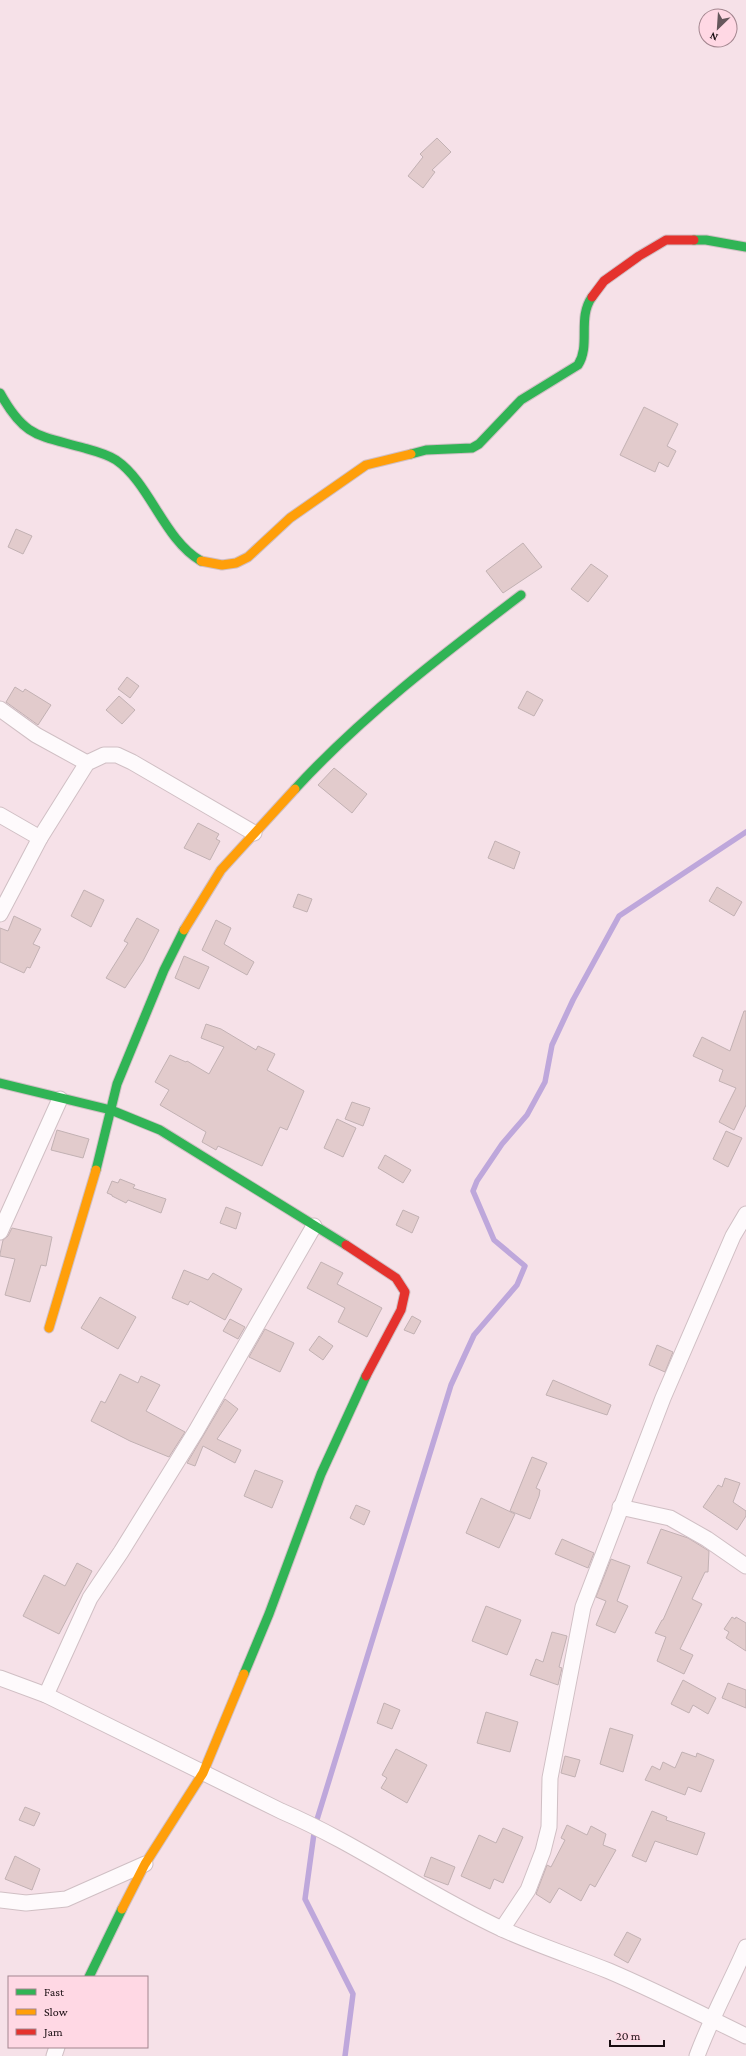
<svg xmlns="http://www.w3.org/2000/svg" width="746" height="2056" viewBox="0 0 746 2056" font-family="'Crimson Pro',serif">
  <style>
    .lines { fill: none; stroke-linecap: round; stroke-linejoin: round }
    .stream { stroke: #bea7db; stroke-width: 5.5 }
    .building { fill: #e2cbcc; stroke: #c2b1b3 }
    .street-casing { stroke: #d0bfc4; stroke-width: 17 }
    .fast-casing { stroke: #d0bfc4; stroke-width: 11 }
    .slow-casing { stroke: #d0bfc4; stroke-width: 11 }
    .jam-casing { stroke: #d0bfc4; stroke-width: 11 }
    .street { stroke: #fefafc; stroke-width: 15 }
    .fast { stroke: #30b455; stroke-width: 9 }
    .slow { stroke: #ff9f0a; stroke-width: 9 }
    .jam { stroke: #e5322d; stroke-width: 9 }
  </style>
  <rect width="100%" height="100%" fill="#f6e1e8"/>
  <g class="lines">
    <!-- stream -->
    <polyline class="stream" points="345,2056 353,1994 305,1899 315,1826 451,1385 474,1335 517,1285 525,1266 494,1240 473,1191 477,1181 502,1144 527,1115 545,1082 552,1045 573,1000 619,916 746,832"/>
  </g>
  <!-- building -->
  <g class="building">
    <polygon points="437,138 451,152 432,170 435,172 423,188 408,176 423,157 420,154"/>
    <polygon points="644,407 678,424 667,446 676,451 668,467 659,462 655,472 620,455"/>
    <polygon points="16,529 32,536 23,554 8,547"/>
    <polygon points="523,543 542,567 503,593 486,571"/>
    <polygon points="591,564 608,576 588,602 571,589"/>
    <polygon points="127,677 139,686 130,698 118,689"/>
    <polygon points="15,687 23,692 25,689 51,705 38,725 6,702"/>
    <polygon points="527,691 543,700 534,716 518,708"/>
    <polygon points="119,696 135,710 122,724 106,710"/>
    <polygon points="334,768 367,794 352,813 318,785"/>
    <polygon points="198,823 219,834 216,839 220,841 210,860 184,848"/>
    <polygon points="495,841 520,852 514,869 488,858"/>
    <polygon points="717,887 742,902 734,916 709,901"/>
    <polygon points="84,890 104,900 91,927 71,916"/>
    <polygon points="298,894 312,899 307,912 293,907"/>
    <polygon points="14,916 41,929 33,944 40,947 30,968 27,967 24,973 0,962 0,928 8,931"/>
    <polygon points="137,918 159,930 143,961 125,988 106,978 128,943 124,941"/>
    <polygon points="216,920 231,928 224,944 254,962 247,975 202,950"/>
    <polygon points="184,956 209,967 199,989 175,978"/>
    <polygon points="744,1011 746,1011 746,1105 734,1130 719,1122 736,1088 719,1081 723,1070 693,1056 702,1037 730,1051"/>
    <polygon points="206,1024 221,1029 256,1050 258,1046 275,1054 267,1070 304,1091 287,1130 280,1127 262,1166 218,1146 216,1150 202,1142 206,1132 160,1105 169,1090 155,1082 170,1055 186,1062 187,1061 209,1074 224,1047 201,1038"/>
    <polygon points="352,1102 370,1108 363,1126 345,1119"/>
    <polygon points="337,1119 356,1128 343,1157 324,1148"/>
    <polygon points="57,1130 89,1139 83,1158 51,1150"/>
    <polygon points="726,1131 742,1138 728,1167 713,1159"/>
    <polygon points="385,1155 411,1170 403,1183 378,1168"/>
    <polygon points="120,1179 135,1185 133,1188 166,1199 161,1213 128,1200 126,1203 112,1196 112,1195 107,1193 112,1181 118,1183"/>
    <polygon points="226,1207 241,1213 236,1229 220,1223"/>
    <polygon points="403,1210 419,1217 412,1233 396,1225"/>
    <polygon points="12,1228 52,1237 46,1266 41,1265 30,1302 5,1295 15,1259 0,1256 0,1254 3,1240 8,1236"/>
    <polygon points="321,1262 343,1273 337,1284 382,1308 367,1337 338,1322 345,1308 307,1288"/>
    <polygon points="184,1270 208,1280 213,1273 242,1289 225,1320 190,1301 188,1305 172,1298"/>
    <polygon points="100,1297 136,1317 118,1349 81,1328"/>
    <polygon points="412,1316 421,1321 414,1334 404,1330"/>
    <polygon points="230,1319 245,1327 238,1339 223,1331"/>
    <polygon points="265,1329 294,1343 280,1372 249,1357"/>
    <polygon points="319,1336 333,1346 323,1360 309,1350"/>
    <polygon points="657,1345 673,1352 665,1372 649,1365"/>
    <polygon points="120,1374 138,1383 141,1376 160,1385 146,1411 185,1432 169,1457 130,1441 91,1421 101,1401 105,1403"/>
    <polygon points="553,1380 611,1405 607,1415 546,1395"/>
    <polygon points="225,1399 238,1409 217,1439 241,1450 235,1463 203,1446 195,1466 187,1463"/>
    <polygon points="532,1457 547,1463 536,1488 540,1490 539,1496 530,1519 510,1511"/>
    <polygon points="255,1470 283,1481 272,1508 244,1496"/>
    <polygon points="725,1478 740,1483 733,1502 746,1511 746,1516 737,1530 703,1507 718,1485 722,1487"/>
    <polygon points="481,1498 515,1514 499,1548 466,1533"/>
    <polygon points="356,1505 370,1511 364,1525 350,1518"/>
    <polygon points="661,1529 688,1538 709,1551 708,1572 705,1572 692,1599 702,1604 680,1649 693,1655 684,1674 657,1661 666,1637 655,1633 662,1620 663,1620 682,1577 647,1563"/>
    <polygon points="562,1539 594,1553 588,1568 555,1554"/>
    <polygon points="611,1559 630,1566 617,1601 628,1606 615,1633 596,1625 606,1601 596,1597"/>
    <polygon points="77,1563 92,1571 59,1634 23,1616 44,1575 65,1586"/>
    <polygon points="486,1606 521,1620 507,1655 472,1641"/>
    <polygon points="732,1617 735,1619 736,1617 746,1623 746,1651 726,1638 729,1632 724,1629"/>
    <polygon points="552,1632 567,1636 559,1667 562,1668 558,1685 530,1675 536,1659 543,1662"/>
    <polygon points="683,1680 716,1698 708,1714 693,1705 689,1713 671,1704"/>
    <polygon points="728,1683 746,1690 746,1708 722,1698"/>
    <polygon points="384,1703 400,1710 392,1729 377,1723"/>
    <polygon points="486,1712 518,1722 510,1752 477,1743"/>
    <polygon points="610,1728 633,1735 623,1772 600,1764"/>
    <polygon points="396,1749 427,1765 407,1803 381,1788 387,1778 382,1775"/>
    <polygon points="682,1752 696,1757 697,1753 714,1760 701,1792 688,1787 685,1795 645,1780 652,1766 660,1770 663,1762 675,1768"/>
    <polygon points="565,1756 580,1760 575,1777 561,1773"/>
    <polygon points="25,1807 40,1813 34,1826 19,1820"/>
    <polygon points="652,1811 667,1817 666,1820 705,1833 697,1855 655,1841 646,1862 632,1856"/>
    <polygon points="567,1825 587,1835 591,1826 606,1834 603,1845 616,1850 595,1887 590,1884 581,1901 559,1888 550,1903 536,1894 547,1865 551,1867 565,1840 561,1838"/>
    <polygon points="503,1828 523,1837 503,1883 494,1879 490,1889 461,1876 479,1835 496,1843"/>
    <polygon points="15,1856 40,1869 32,1890 5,1879"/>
    <polygon points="431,1857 455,1867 448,1885 424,1876"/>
    <polygon points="627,1932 641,1939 628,1963 614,1955"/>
  </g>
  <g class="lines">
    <defs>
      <g id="street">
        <polyline points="0,709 36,735 87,763"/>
        <polyline points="0,815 40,838"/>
        <polyline points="0,914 40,838 87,763 104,755 117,755 132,762 254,833"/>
        <polyline points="0,1232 60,1099"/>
        <polyline points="620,1507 670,1518 707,1539 746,1566"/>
        <path d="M0,1678L46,1695L281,1811C358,1844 426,1894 502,1929C537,1945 574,1957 609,1971C656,1991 701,2014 746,2036"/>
        <polyline points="46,1695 90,1598 121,1552 196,1431 314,1226"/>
        <polyline points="0,1900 26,1903 66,1899 145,1864"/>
        <polyline points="502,1929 528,1890 543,1851 549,1827 550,1778 583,1607 663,1398 733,1236 746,1214"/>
        <polyline points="54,2056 57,2047"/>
        <path d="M697,2056C711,2018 730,1984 746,1947"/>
      </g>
      <g id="fast">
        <polyline points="694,240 706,240 746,247"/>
        <path d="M0,393C25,438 38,435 84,448C95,451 107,454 116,460C150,483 164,540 201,561"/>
        <path d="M411,454L426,450L472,448L479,444L521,400L578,365C591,345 577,318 592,297"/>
        <path d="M295,789C362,716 442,655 521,595"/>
        <polyline points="0,1083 111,1110 160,1130 346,1245"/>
        <polyline points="96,1170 117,1084 164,970 184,930"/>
        <polyline points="244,1674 269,1614 321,1474 366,1376"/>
        <polyline points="89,1977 122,1909"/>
      </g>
      <g id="slow">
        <polyline points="201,561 222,565 236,563 248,557 290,518 366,465 411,454"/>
        <polyline points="184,930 221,870 295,789"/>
        <polyline points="49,1328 96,1170"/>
        <polyline points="122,1909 145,1864 203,1773 244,1674"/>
      </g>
      <g id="jam">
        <polyline points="592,297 604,281 639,256 666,240 694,240"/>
        <polyline points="346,1245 396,1278 405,1292 401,1310 366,1376"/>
      </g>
    </defs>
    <!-- street casing -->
    <use href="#street" class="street-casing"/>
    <!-- fast casing -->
    <use href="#fast" class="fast-casing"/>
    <!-- slow casing -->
    <use href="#slow" class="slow-casing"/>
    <!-- jam casing -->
    <use href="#jam" class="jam-casing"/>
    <!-- street -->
    <use href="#street" class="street"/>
    <!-- fast -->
    <use href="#fast" class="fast"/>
    <!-- slow -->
    <use href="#slow" class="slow"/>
    <!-- jam -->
    <use href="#jam" class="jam"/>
  </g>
  <!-- legend -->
  <rect x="8" y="1976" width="140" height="72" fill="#ffd8e4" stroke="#a3868f"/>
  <rect x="16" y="1989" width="20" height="6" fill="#30b455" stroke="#a3868f"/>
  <text x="44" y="1996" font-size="12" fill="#180c10">Fast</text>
  <rect x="16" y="2009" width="20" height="6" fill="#ff9f0a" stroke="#a3868f"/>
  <text x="44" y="2016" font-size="12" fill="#180c10">Slow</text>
  <rect x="16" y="2029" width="20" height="6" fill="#e5322d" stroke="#a3868f"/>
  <text x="44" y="2036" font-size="12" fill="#180c10">Jam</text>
  <!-- north arrow -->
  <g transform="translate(718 28) rotate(205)"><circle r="19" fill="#ffd8e4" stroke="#a3868f"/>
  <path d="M0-3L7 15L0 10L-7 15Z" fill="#66575c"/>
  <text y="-6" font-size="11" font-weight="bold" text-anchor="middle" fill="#180c10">N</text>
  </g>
  <!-- scale -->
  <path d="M610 2040v6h54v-6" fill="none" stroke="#180c10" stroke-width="2"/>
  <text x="616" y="2040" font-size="12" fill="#180c10" stroke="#ffd8e4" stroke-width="3" paint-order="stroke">20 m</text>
</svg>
